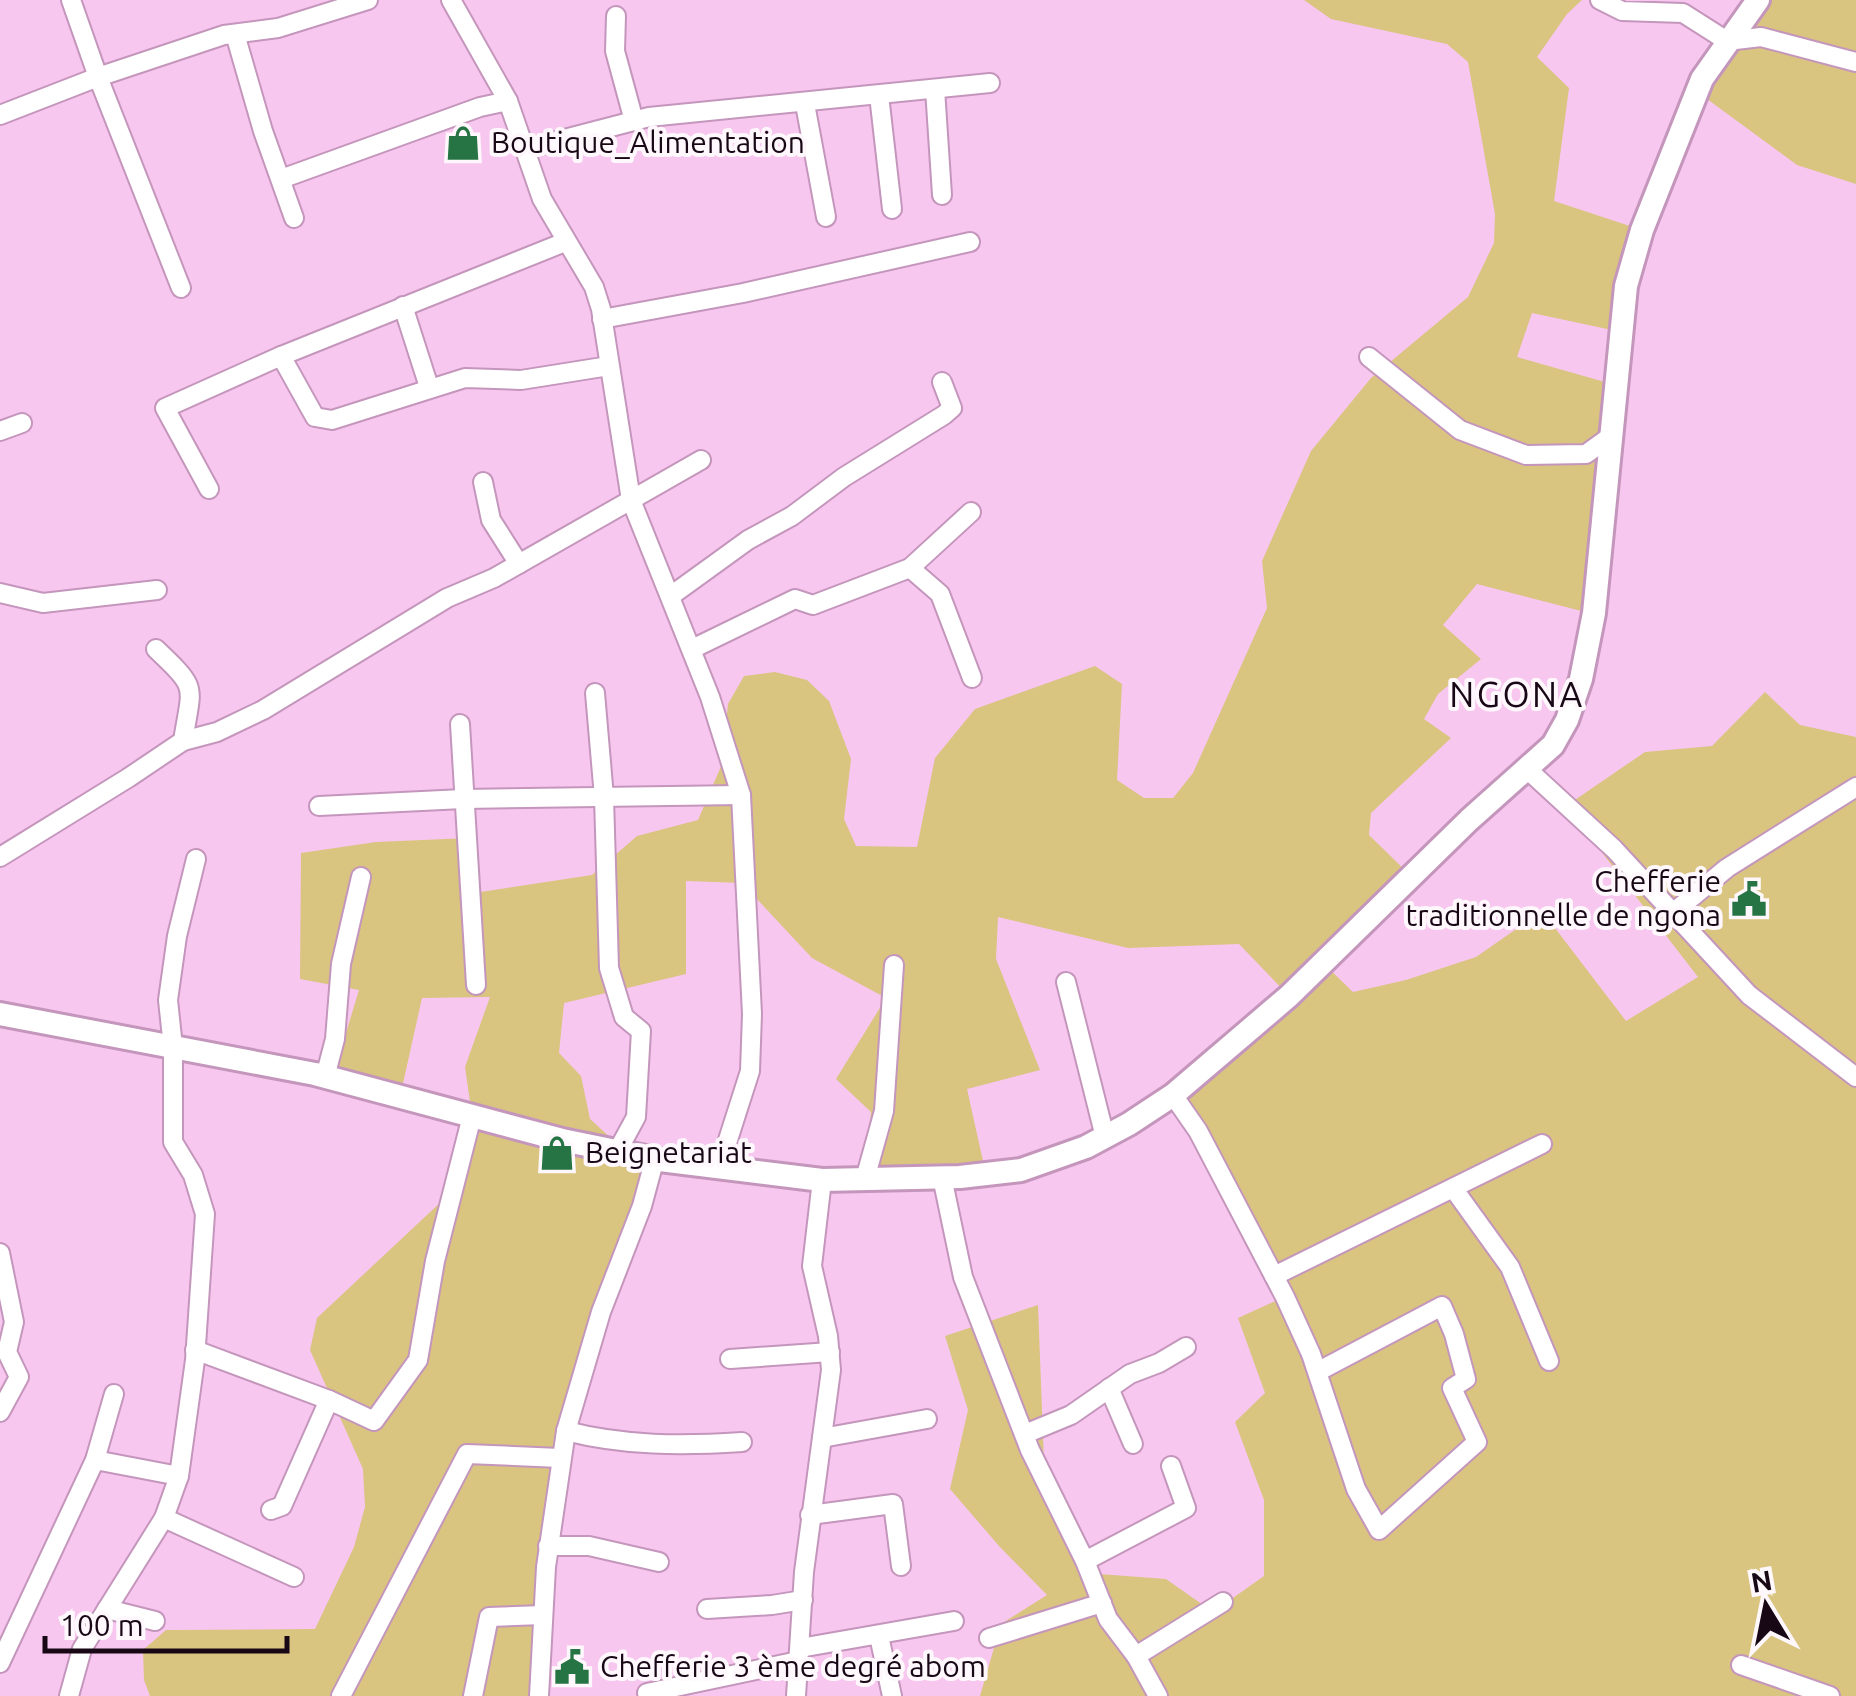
<svg xmlns="http://www.w3.org/2000/svg" width="1856" height="1696" viewBox="0 0 1856 1696" font-family="Ubuntu,sans-serif">
  <style>
    .green { fill: #d9c480 }
    .lines { fill: none; stroke-linecap: round; stroke-linejoin: round }
    .minor-casing { stroke: #c496bc; stroke-width: 22 }
    .tertiary-casing { stroke: #c496bc; stroke-width: 28 }
    .minor { stroke: #fff; stroke-width: 18 }
    .tertiary { stroke: #fff; stroke-width: 22 }
    .labels { text-anchor: middle; stroke-width: 8; stroke-linejoin: round; paint-order: stroke }
    .poi-label { font-size: 30px; fill: #180816; stroke: #fef8fc; text-anchor: start }
    .quarter-label { font-size: 35px; letter-spacing: 2.5px; fill: #180816; stroke: #fef8fc }
  </style>
  <rect width="100%" height="100%" fill="#f8c7ef"/>
  <!-- green -->
  <g class="green">
    <polygon points="1304,0 1582,0 1567,14 1537,57 1569,88 1554,201 1642,230 1626,333 1532,313 1517,357 1619,386 1589,613 1477,584 1443,625 1481,659 1438,694 1424,719 1451,738 1371,813 1369,835 1411,876 1323,963 1353,992 1406,980 1476,957 1542,911 1626,1021 1698,977 1566,806 1645,752 1712,746 1765,692 1800,725 1856,737 1856,1696 980,1696 1001,1624 1047,1595 999,1546 950,1489 968,1410 945,1336 1038,1305 1044,1463 1099,1574 1166,1579 1213,1612 1264,1576 1264,1500 1235,1422 1265,1393 1238,1318 1284,1297 1173,1095 1289,996 1239,944 1128,948 998,917 996,959 1040,1070 967,1089 985,1170 865,1179 871,1112 836,1079 886,998 812,958 742,883 686,881 686,974 564,1003 559,1053 581,1076 590,1119 623,1149 660,1160 561,1433 544,1696 150,1696 144,1680 143,1650 166,1630 315,1629 354,1547 365,1507 363,1469 310,1350 317,1318 443,1200 472,1116 465,1067 490,997 422,998 400,1097 332,1079 359,990 300,979 301,853 376,842 469,838 474,893 592,875 637,836 698,820 722,764 728,704 744,676 775,672 807,680 829,701 851,759 844,819 856,846 917,847 935,758 975,709 1095,666 1122,684 1117,780 1144,798 1173,798 1193,773 1267,608 1262,561 1311,451 1371,378 1468,297 1494,243 1495,214 1468,62 1447,44 1331,19"/>
    <polygon points="1752,0 1856,0 1856,184 1797,165 1688,85"/>
  </g>
  <g class="lines">
    <defs>
      <g id="minor">
        <polyline points="71,0 98,77 181,288"/>
        <polyline points="1600,0 1622,11 1683,13 1727,41 1761,37 1856,62"/>
        <polyline points="616,16 615,51 634,121"/>
        <polyline points="235,34 263,131 294,218"/>
        <polyline points="935,89 942,195"/>
        <polyline points="879,95 892,209"/>
        <polyline points="805,104 826,217"/>
        <polyline points="0,115 98,77 224,35 278,28 368,0"/>
        <polyline points="526,149 649,117 990,83"/>
        <polyline points="281,179 480,107 508,101"/>
        <polyline points="403,306 429,387"/>
        <polyline points="602,319 743,293 970,242"/>
        <polyline points="281,356 315,417 332,420 465,378 521,380 609,366"/>
        <polyline points="1369,357 1460,430 1526,455 1586,454 1611,436"/>
        <polyline points="0,431 22,423"/>
        <polyline points="701,460 631,500 710,697 741,795 752,1014 750,1071 719,1168"/>
        <polyline points="483,482 491,520 519,564"/>
        <polyline points="209,489 165,408 281,356 565,242"/>
        <polyline points="910,568 940,594 972,678"/>
        <polyline points="0,593 43,603 157,590"/>
        <polyline points="672,595 748,540 792,516 844,477 944,415 952,408 942,382"/>
        <polyline points="692,649 795,599 813,605 910,568 971,512"/>
        <polyline points="595,693 604,797 609,968 624,1017 641,1031 636,1117 618,1150"/>
        <polyline points="460,724 476,985"/>
        <polyline points="183,741 217,732 263,710 447,598 494,578 631,500 601,309 594,287 542,199 508,101 451,0"/>
        <polyline points="1528,770 1614,849 1749,995 1856,1077"/>
        <polyline points="319,806 463,799 741,795"/>
        <path d="M0,857L128,778L183,741C192,684 199,690 156,649"/>
        <polyline points="1673,913 1727,868 1856,787"/>
        <polyline points="1066,982 1105,1137"/>
        <polyline points="325,1077 335,1039 341,964 361,877"/>
        <polyline points="1173,1095 1198,1131 1285,1297 1311,1354 1356,1489 1379,1530 1477,1442 1452,1388 1466,1379 1454,1334 1442,1306 1317,1372"/>
        <polyline points="942,1177 963,1277 1030,1450 1085,1561 1108,1619 1136,1656 1158,1696"/>
        <polyline points="865,1179 884,1111 894,965"/>
        <polyline points="1453,1188 1510,1267 1549,1361"/>
        <polyline points="0,1253 14,1322 7,1352 19,1377 0,1412"/>
        <polyline points="1274,1276 1542,1144"/>
        <polyline points="195,1350 329,1400"/>
        <polyline points="730,1359 830,1352"/>
        <polyline points="1109,1388 1133,1444"/>
        <path d="M566,1431C624,1446 682,1446 742,1442"/>
        <polyline points="1025,1434 1071,1415 1130,1374 1159,1363 1186,1347"/>
        <polyline points="822,1438 927,1419"/>
        <polyline points="95,1460 179,1476"/>
        <polyline points="271,1510 282,1506 329,1400 374,1421 418,1360 435,1261 472,1116"/>
        <polyline points="810,1515 893,1504 901,1566"/>
        <polyline points="164,1518 294,1577"/>
        <polyline points="548,1546 589,1546 659,1562"/>
        <polyline points="1085,1561 1186,1508 1171,1466"/>
        <polyline points="107,1609 155,1621"/>
        <polyline points="707,1609 772,1605 803,1600"/>
        <polyline points="879,1636 892,1696"/>
        <polyline points="989,1638 1102,1603"/>
        <polyline points="800,1648 954,1621"/>
        <polyline points="1136,1656 1223,1602"/>
        <polyline points="0,1663 95,1460 114,1394"/>
        <polyline points="1741,1665 1830,1696"/>
        <polyline points="647,1693 798,1661"/>
        <polyline points="69,1696 82,1649 164,1518 179,1476 195,1360 205,1214 193,1175 173,1142 173,1047 168,1000 177,936 196,859"/>
        <polyline points="341,1696 467,1454 560,1458"/>
        <polyline points="473,1696 489,1617 543,1615"/>
        <polyline points="539,1696 546,1567 566,1431 601,1312 642,1206 655,1158"/>
        <polyline points="796,1696 804,1572 831,1370 828,1336 812,1266 822,1180"/>
      </g>
      <polyline id="tertiary" points="0,1014 315,1074 562,1140 660,1160 822,1180 960,1177 1021,1170 1086,1147 1129,1124 1173,1095 1289,996 1469,820 1553,745 1567,720 1581,679 1594,613 1626,286 1642,230 1702,79 1758,0"/>
    </defs>
    <!-- minor casing -->
    <use href="#minor" class="minor-casing"/>
    <!-- tertiary casing -->
    <use href="#tertiary" class="tertiary-casing"/>
    <!-- minor -->
    <use href="#minor" class="minor"/>
    <!-- tertiary -->
    <use href="#tertiary" class="tertiary"/>
  </g>
  <!-- icons -->
  <defs>
    <symbol id="shop-bare" viewBox="-9 -9 18 18"><path d="M-5-2.5h2.3a2.7 3.5 0 0 1 5.4 0H5L5.5 6h-11ZM-1.5-2.5h3a1.5 2.3 0 0 0-3 0Z" fill="#267444" stroke="#fef8fc" stroke-width="2.5" paint-order="stroke"/></symbol>
    <symbol id="civic-bare" viewBox="-9 -9 18 18"><path d="M-.6-6.5H3V-4.5H.6V-3L4-1V1h2V6H-6V1h2V-1L-.6-3ZM-1.2 2.5V6h2.4V2.5Z" fill="#267444" stroke="#fef8fc" stroke-width="2.5" paint-order="stroke"/></symbol>
  </defs>
  <g fill-rule="evenodd">
    <use href="#shop-bare" x="438" y="118" width="50" height="50"/>
    <use href="#civic-bare" x="1724" y="874" width="50" height="50"/>
    <use href="#shop-bare" x="532" y="1128" width="50" height="50"/>
    <use href="#civic-bare" x="547" y="1642" width="50" height="50"/>
  </g>
  <g class="labels">
    <!-- poi labels -->
    <g class="poi-label">
      <text x="491" y="153">Boutique_Alimentation</text>
      <text x="1721" y="892" text-anchor="end">Chefferie<tspan x="1721" dy="34">traditionnelle de ngona</tspan></text>
      <text x="585" y="1163">Beignetariat</text>
      <text x="600" y="1677">Chefferie 3 ème degré abom</text>
    </g>
    <!-- quarter labels -->
    <g class="quarter-label">
      <text x="1517" y="707">NGONA</text>
    </g>
  </g>
  <!-- north arrow -->
  <g transform="translate(1766 1606) rotate(350)" stroke="#fef8fc" stroke-width="8" paint-order="stroke">
  <path d="M0-8L18 38L0 25L-18 38Z" fill="#180816"/>
  <text y="-15" font-size="28" font-weight="bold" text-anchor="middle" fill="#180816">N</text>
  </g>
  <!-- scale -->
  <path d="M45 1636v15h242v-15" fill="none" stroke="#180816" stroke-width="5"/>
  <text x="60" y="1636" font-size="30" fill="#180816" stroke="#fef8fc" stroke-width="8" paint-order="stroke">100 m</text>
</svg>
